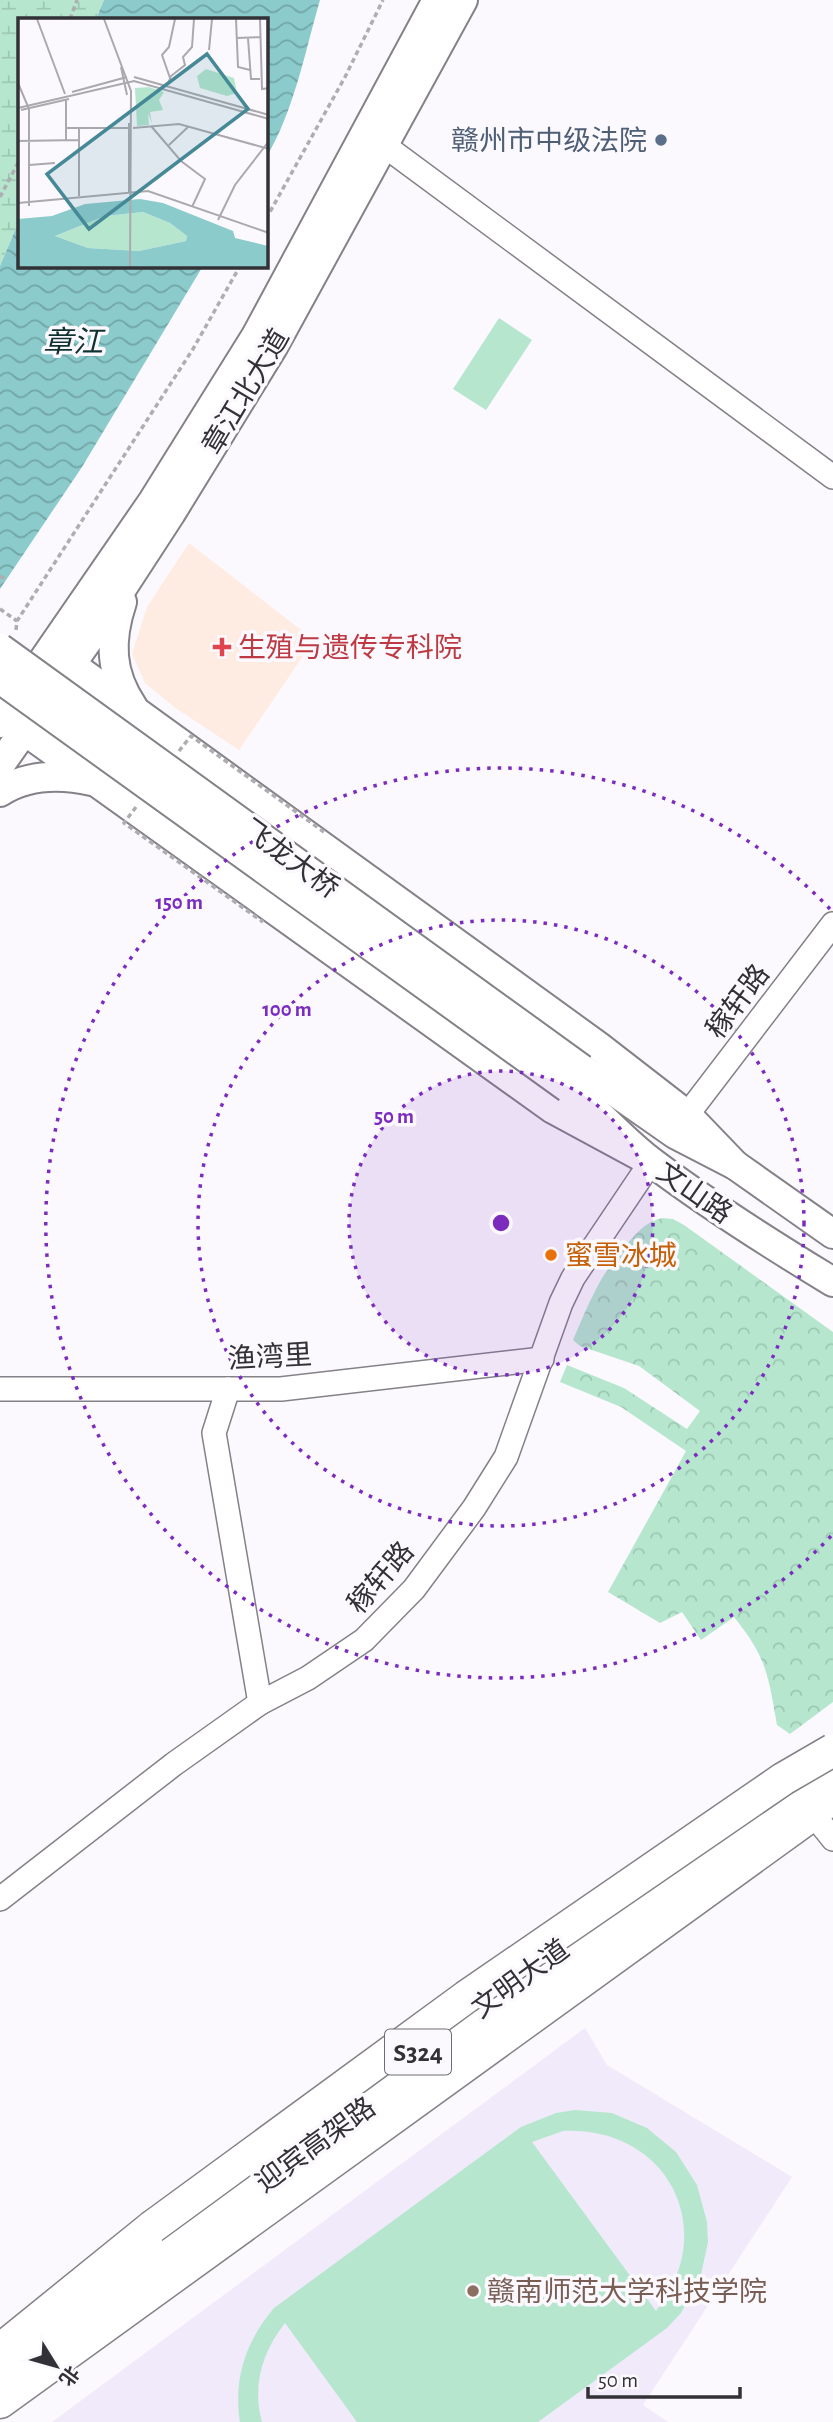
<svg xmlns="http://www.w3.org/2000/svg" width="833" height="2422" viewBox="0 0 833 2422" font-family="'Alegreya Sans','Noto Sans SC',sans-serif">
  <style>
    .built { fill: #f0eafa }
    .medical { fill: #feece2 }
    .grass { fill: #b6e7ce; fill-rule: evenodd }
    .wetland { fill: url(#wetland-marsh) }
    .park { fill: url(#park-crowns) }
    .water { fill: url(#water-waves) }
    .lines { fill: none; stroke-linecap: round; stroke-linejoin: round }
    .minor-casing { stroke: #848189; stroke-width: 26 }
    .major-casing { stroke: #848189; stroke-width: 32 }
    .highway-casing { stroke: #848189; stroke-width: 35 }
    .path { stroke: #aeadb1; stroke-width: 3.5; stroke-dasharray: 5 3.5; stroke-linecap: butt }
    .minor { stroke: #fff; stroke-width: 23 }
    .major { stroke: #fff; stroke-width: 28 }
    .highway { stroke: #fff; stroke-width: 32 }
    .major-bridge-casing { stroke: #848189; stroke-width: 32; stroke-linecap: butt }
    .highway-bridge-casing { stroke: #848189; stroke-width: 35; stroke-linecap: butt }
    .path-bridge { stroke: #aeadb1; stroke-width: 3.5; stroke-dasharray: 5 3.5; stroke-linecap: butt }
    .major-bridge { stroke: #fff; stroke-width: 28 }
    .highway-bridge { stroke: #fff; stroke-width: 32 }
    .ring { fill: none; stroke: #7b2cbf; stroke-width: 3.5; stroke-dasharray: 3.5 7 }
    .service-dot { fill: #5c6f8a; stroke: #fbf9fe; stroke-width: 2.5 }
    .health-dot { fill: #e0444e; stroke: #fbf9fe; stroke-width: 2.5 }
    .food-dot { fill: #e8710a; stroke: #fbf9fe; stroke-width: 2.5 }
    .education-dot { fill: #8d6e63; stroke: #fbf9fe; stroke-width: 2.5 }
    .labels { text-anchor: middle; stroke-width: 7; stroke-linejoin: round; paint-order: stroke }
    .shield { fill: #fbf9fe; stroke: #6e6d71; stroke-width: 2 }
    .shield-label { font-size: 26px; font-weight: bold; fill: #323135 }
    .service-label { font-size: 28px; fill: #4e5e75; stroke: #fbf9fe; text-anchor: end }
    .street-label { font-size: 28px; fill: #323135; stroke: #fbf9fe }
    .health-label { font-size: 28px; fill: #be3a42; stroke: #fbf9fe; text-anchor: start }
    .food-label { font-size: 28px; fill: #c56008; stroke: #fbf9fe; text-anchor: start }
    .education-label { font-size: 28px; fill: #785e54; stroke: #fbf9fe; text-anchor: start }
    .water-label { font-size: 30px; font-style: italic; fill: #103132; stroke: #fbf9fe }
    .inset-road { fill: none; stroke: #aba9ae; stroke-width: 2 }
    .view { fill: #458997; fill-opacity: 0.15; stroke: #458997; stroke-width: 3.5 }
    .inset-edge { fill: none; stroke: #323135; stroke-width: 3.5 }
    .centre { fill: #7b2cbf; stroke: #fbf9fe; stroke-width: 3.5 }
    .ring-label { font-size: 21px; text-anchor: middle; font-weight: bold; fill: #7b2cbf; stroke: #fbf9fe; stroke-width: 7; stroke-linejoin: round; paint-order: stroke }
  </style>
  <defs>
    <pattern id="wetland-marsh" width="20" height="14" patternUnits="userSpaceOnUse" patternTransform="scale(1.75)"><rect width="20" height="14" fill="#b6e7ce"/><path d="M1 5h8M5 5V1M11 12h8M15 12V8" fill="none" stroke="#9dc7b2"/></pattern>
    <pattern id="park-crowns" width="20" height="18" patternUnits="userSpaceOnUse" patternTransform="scale(1.75)"><rect width="20" height="18" fill="#b6e7ce"/><path d="M2 6a3 3 0 1 1 6 0M12 15a3 3 0 1 1 6 0" fill="none" stroke="#9dc7b2"/></pattern>
    <pattern id="water-waves" width="16" height="10" patternUnits="userSpaceOnUse" patternTransform="scale(1.75)"><rect width="16" height="10" fill="#8bcbcc"/><path d="M0 5q4-4 8 0t8 0" fill="none" stroke="#72a5a6"/></pattern>
  </defs>
  <rect width="100%" height="100%" fill="#fbf9fe"/>
  <!-- built -->
  <polygon class="built" points="585,2028 607,2065 792,2177 643,2405 668,2422 52,2422"/>
  <!-- medical -->
  <polygon class="medical" points="189,543 314,640 239,750 174,707 145,683 132,654 147,607"/>
  <!-- grass -->
  <g class="grass">
    <polygon points="499,318 532,340 486,410 453,389"/>
    <path d="M575,2110L612,2113L647,2128L676,2152L697,2185L707,2222L708,2242L700,2279L681,2313L667,2328L538,2422H357L285,2323C262,2352 252,2386 262,2422H240C233,2379 246,2341 274,2308L521,2127L556,2113ZM563,2131C667,2126 721,2229 656,2311L532,2142Z"/>
  </g>
  <!-- wetland -->
  <polygon class="wetland" points="0,0 104,0 96,19 19,19 19,221 0,266"/>
  <!-- park -->
  <path class="park" d="M662,1218L673,1219L684,1225L833,1332V1702L790,1734L777,1725C768,1675 767,1658 734,1617L701,1640L682,1612L660,1623L608,1592L686,1451L621,1407L560,1382L567,1365L624,1388L687,1429L700,1411L639,1366L580,1346L573,1340C589,1303 600,1274 627,1244C639,1231 644,1223 662,1218Z"/>
  <!-- water -->
  <g class="water">
    <path d="M104,0H320C305,52 294,111 266,158V19H96Z"/>
    <polygon points="19,221 19,266 203,266 82,467 0,589 0,266"/>
  </g>
  <g class="lines">
    <defs>
      <g id="minor">
        <polyline points="385,146 833,477"/>
        <polyline points="687,1115 833,924"/>
        <polyline points="0,1389 281,1389 542,1359"/>
        <polyline points="228,1389 214,1433 260,1703"/>
        <polyline points="821,1824 833,1839"/>
        <polyline points="0,1899 174,1764 260,1703 308,1678 364,1640 414,1589 474,1508 506,1457 561,1303 573,1278 651,1162"/>
      </g>
      <g id="major">
        <path d="M122,602C109,641 110,673 133,707"/>
        <polyline points="51,650 598,1046 687,1115 735,1165"/>
        <polyline points="11,721 553,1109 651,1162"/>
        <polyline points="0,723 153,501 256,336 437,0"/>
        <polyline points="0,765 91,636 171,513 273,347 463,0"/>
        <path d="M0,792C28,774 60,774 92,781"/>
        <polyline points="582,1069 675,1134 735,1165 833,1234"/>
        <path d="M568,1088C599,1111 623,1141 653,1163C710,1206 772,1245 833,1282"/>
      </g>
      <g id="highway">
        <polyline points="0,2350 152,2227"/>
        <polyline points="0,2376 823,1769"/>
        <polyline points="0,2402 810,1816 833,1796"/>
      </g>
    </defs>
    <!-- minor casing -->
    <use href="#minor" class="minor-casing"/>
    <!-- major casing -->
    <use href="#major" class="major-casing"/>
    <!-- highway casing -->
    <use href="#highway" class="highway-casing"/>
    <!-- path -->
    <g class="path">
      <polyline points="70,19 77,0"/>
      <polyline points="0,197 19,161"/>
      <polyline points="266,219 345,77 383,0"/>
      <polyline points="0,576 3,578 0,583"/>
      <polyline points="0,609 17,621"/>
      <polyline points="16,630 17,621 193,349 240,266"/>
    </g>
    <!-- minor -->
    <use href="#minor" class="minor"/>
    <!-- major -->
    <use href="#major" class="major"/>
    <!-- highway -->
    <use href="#highway" class="highway"/>
    <defs>
      <g id="major-bridge">
        <polyline points="0,648 582,1069"/>
        <polyline points="0,679 568,1088"/>
      </g>
      <polyline id="highway-bridge" points="152,2227 466,1997 783,1779 833,1750"/>
    </defs>
    <!-- major-bridge casing -->
    <use href="#major-bridge" class="major-bridge-casing"/>
    <!-- highway-bridge casing -->
    <use href="#highway-bridge" class="highway-bridge-casing"/>
    <!-- path-bridge -->
    <g class="path-bridge">
      <polyline points="179,751 191,736 324,832"/>
      <polyline points="136,807 124,823 263,922"/>
    </g>
    <!-- major-bridge -->
    <use href="#major-bridge" class="major-bridge"/>
    <!-- highway-bridge -->
    <use href="#highway-bridge" class="highway-bridge"/>
  </g>
  <!-- distance rings -->
  <circle cx="501" cy="1223" r="152" fill="#7b2cbf" fill-opacity=".12"/>
  <g class="ring">
    <circle cx="501" cy="1223" r="152"/>
    <circle cx="501" cy="1223" r="303"/>
    <path d="M831 1536A455 455 0 1 1 831 910"/>
  </g>
  <!-- markers -->
  <circle class="service-dot" cx="661" cy="140" r="7"/>
  <path class="health-dot" d="M218.5 636.5h7v7h7v7h-7v7h-7v-7h-7v-7h7z"/>
  <circle class="food-dot" cx="551" cy="1255" r="7"/>
  <circle class="education-dot" cx="473" cy="2291" r="7"/>
  <g class="labels">
    <!-- shield labels -->
    <rect class="shield" x="385" y="2029.5" width="66" height="45" rx="5"/>
    <g class="shield-label">
      <text x="418" y="2061">S324</text>
    </g>
    <!-- service labels -->
    <g class="service-label">
      <text x="647" y="150">赣州市中级法院</text>
    </g>
    <!-- street labels -->
    <g class="street-label">
      <text transform="translate(245 391) rotate(-59)" y="10">章江北大道</text>
      <text transform="translate(291 858) rotate(36)" y="10">飞龙大桥</text>
      <text transform="translate(737 1001) rotate(-53)" y="10">稼轩路</text>
      <text transform="translate(695 1192) rotate(35)" y="10">文山路</text>
      <text transform="translate(270 1356) rotate(-3)" y="10">渔湾里</text>
      <text transform="translate(380 1577) rotate(-49)" y="10">稼轩路</text>
      <text transform="translate(520 1978) rotate(-36)" y="10">文明大道</text>
      <text transform="translate(315 2144) rotate(-36)" y="10">迎宾高架路</text>
    </g>
    <!-- health labels -->
    <g class="health-label">
      <text x="238" y="657">生殖与遗传专科院</text>
    </g>
    <!-- food labels -->
    <g class="food-label">
      <text x="565" y="1265">蜜雪冰城</text>
    </g>
    <!-- education labels -->
    <g class="education-label">
      <text x="487" y="2301">赣南师范大学科技学院</text>
    </g>
    <!-- water labels -->
    <g class="water-label">
      <text x="73" y="352">章江</text>
    </g>
  </g>
  <!-- overview -->
  <g transform="translate(18 18)">
    <rect width="250" height="250" fill="#fbf9fe"/>
    <path d="M188,51L216,60L219,75L209,78L182,70L179,58Z" fill="#b6e7ce"/>
    <path d="M125,194L152,205L169,218L168,223L121,233L70,230L37,218L87,198Z" fill="#b6e7ce"/>
    <path d="M131,69L146,74L141,82L145,92L132,94L134,106L130,95L131,107L119,108L117,70Z" fill="#b6e7ce"/>
    <path d="M122,181L145,185L215,213L217,220L250,228V250H0V201L34,198L67,186ZM125,194L152,205L169,218L168,223L121,233L70,230L37,218L87,198Z" fill="#8bcbcc" fill-rule="evenodd"/>
    <path class="inset-road" d="M19,1L47,76M86,1L113,73L112,250M218,1L220,49L232,52M242,1L244,71L251,70M219,20L243,19M230,20L233,61H242M191,32L194,1M103,49L109,77M116,59L251,97M152,60L144,37L151,29L157,1M0,65L11,91V188M150,66L153,58L167,47L165,39L174,29L176,1M54,74L109,59M0,90L116,63L251,101M3,92L51,81M111,105V175M133,108L163,143L187,161L174,189M48,110H110M61,110V178M115,110L161,106L251,131M48,122V82M0,123L61,122M151,127L170,109M11,147L37,145M0,185L130,173L251,215M200,202L217,167L251,123"/>
    <path class="view" d="M189,36L230,91L71,211L29,156Z"/>
    <rect width="250" height="250" class="inset-edge"/>
  </g>
  <circle cx="501" cy="1223" r="10" class="centre"/>
  <g class="ring-label">
    <text x="179" y="909">150 m</text>
    <text x="287" y="1016">100 m</text>
    <text x="394" y="1123">50 m</text>
  </g>
  <!-- north arrow -->
  <g transform="translate(56 2366) rotate(127)" stroke="#fbf9fe" stroke-width="5" paint-order="stroke">
  <path d="M0-5L12 26L0 18L-12 26Z" fill="#323135"/>
  <text y="-10" font-size="19" font-weight="bold" text-anchor="middle" fill="#323135">北</text>
  </g>
  <!-- scale -->
  <path d="M588 2387v10h152v-10" fill="none" stroke="#323135" stroke-width="3.5"/>
  <text x="598" y="2387" font-size="21" fill="#323135" stroke="#fbf9fe" stroke-width="5" paint-order="stroke">50 m</text>
</svg>
